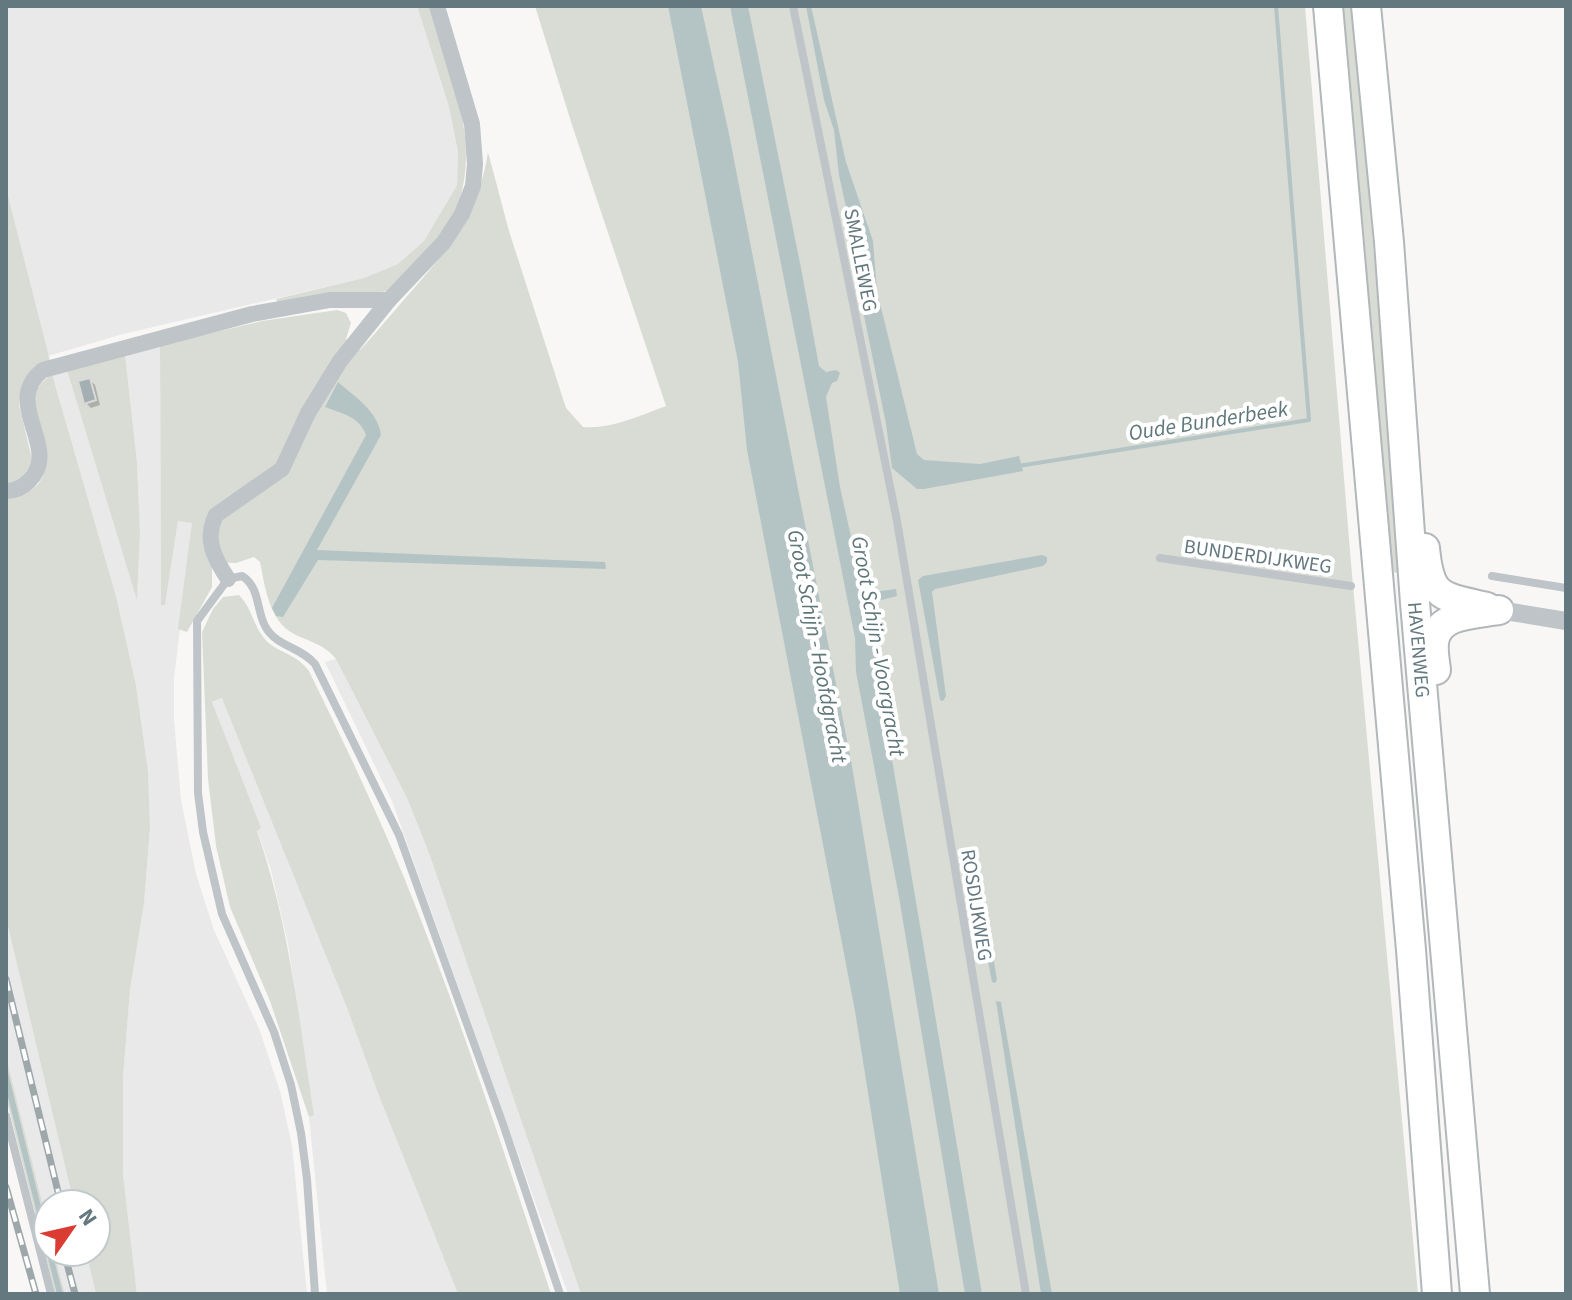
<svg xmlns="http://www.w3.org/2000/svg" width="1572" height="1300" viewBox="0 0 1572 1300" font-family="'Source Sans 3',sans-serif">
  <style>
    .built { fill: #e8e9e8 }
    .green { fill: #d9dcd4 }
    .water { fill: #b4c4c5 }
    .shadow { fill: #0003 }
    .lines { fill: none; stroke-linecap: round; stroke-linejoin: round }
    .stream { stroke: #b4c4c5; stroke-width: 4 }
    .building { fill: #a3afb2; stroke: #d9d9d7; stroke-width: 2 }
    .motorway-casing { stroke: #b2b7ba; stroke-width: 32 }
    .service { stroke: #bec4c7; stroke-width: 8 }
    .minor { stroke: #bec4c7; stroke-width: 16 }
    .tertiary { stroke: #bec4c7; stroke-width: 18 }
    .motorway { stroke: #fff; stroke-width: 28 }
    .rail-casing { stroke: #9ea8ab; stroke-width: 7 }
    .rail { stroke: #fff; stroke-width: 4; stroke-dasharray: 12; stroke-linecap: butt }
    .labels { text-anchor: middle; stroke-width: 8; stroke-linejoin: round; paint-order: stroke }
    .street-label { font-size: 20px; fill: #64787f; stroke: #fff }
    .water-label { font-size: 22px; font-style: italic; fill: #5f7779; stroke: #fff }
  </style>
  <rect width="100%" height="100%" fill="#f8f7f5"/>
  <!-- built -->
  <g class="built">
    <polygon points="6,6 417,6 449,107 458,152 457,185 424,241 398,264 364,278 123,334 48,356 6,189"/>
    <polygon points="160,345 161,604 165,605 178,521 193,523 174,678 174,720 181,800 196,874 214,930 260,1031 280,1091 292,1146 307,1294 137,1294 123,1174 123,1078 130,990 144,903 150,828 148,771 136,685 116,596 52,374 67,370 137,597 140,534 137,462 125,354"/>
    <polygon points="336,659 407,798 430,856 581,1294 568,1294 392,801 325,662"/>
    <polygon points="223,698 347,1008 379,1096 458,1294 327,1294 309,1117 314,1115 288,944 271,870 257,830 260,828 212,702"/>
    <polygon points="6,918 74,1204 48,1204 48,1226 6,1056"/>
    <polygon points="54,1252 86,1252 96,1294 65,1294"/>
  </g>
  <!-- green -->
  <g class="green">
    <path d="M417,6H430C450,76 489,155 448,225C434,249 411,270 393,291L319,296L279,304L276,299L364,278L398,264L424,241L457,185L458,152L449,107Z"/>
    <path d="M535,6H1305L1351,563L1418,1294H581L430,856L407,798L336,659C324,644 310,642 294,634C269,621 265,587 260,562L254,557L236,563L212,562V587L187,632L178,629L192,523L178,521L165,605H161L160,345L262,321L337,310L346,313L351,323L346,339L360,350C375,334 388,318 402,302C444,254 478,218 488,152L509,231L566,408L583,427C612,429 639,416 666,406L572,125Z"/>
    <polygon points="1340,6 1353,6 1401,574 1390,571"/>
    <path d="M6,188L50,361C35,374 20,383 19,405L33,463L21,480L6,484Z"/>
    <polygon points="125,354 137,462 140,534 137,600 67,370"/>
    <path d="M52,374L116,596L136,685L148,771L150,828L144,903L130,990L123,1078V1174L137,1294H96L86,1252H96V1204H74L6,918V498C55,491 48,460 39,422C37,415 32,405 34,398C36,387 44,380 52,374Z"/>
    <path d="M239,595C252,608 253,625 264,638C276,653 295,652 309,671C348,751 387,832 419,915C468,1040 509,1167 551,1294H458L379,1096L347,1008L222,698L212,702L261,828L257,831C289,923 299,1019 314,1115L309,1117L270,1001L230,907L216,846L208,779L202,632L213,609L223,597Z"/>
    <polygon points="6,1056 48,1226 48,1252 54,1252 65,1294 55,1294 6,1097"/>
  </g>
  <!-- water -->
  <g class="water">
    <polygon points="668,6 701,6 729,134 852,766 939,1294 900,1294 855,1011 747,450 738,362"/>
    <polygon points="730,6 748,6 801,268 819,366 826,372 836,370 840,373 837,381 832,383 826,397 840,487 861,582 865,593 896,589 897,596 870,603 878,676 982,1294 965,1294 899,897 856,672 855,638"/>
    <polygon points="806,6 811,6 846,162 873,241 877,291 917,454 924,460 980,464 1019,456 1023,471 924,489 917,489 892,468 886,424 858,286 858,262 839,175 834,130 824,100"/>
    <path d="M338,382C355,397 378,411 381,435L317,550L605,562L606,569L318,560L283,617L276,616L272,608L366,435C360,417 341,413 325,407Z"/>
    <polygon points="1042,555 1047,557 1047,562 1043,566 935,589 932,592 946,696 943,701 940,700 918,580 923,576"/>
    <polygon points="983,922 988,925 997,980 995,983 992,982 981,926"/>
    <polygon points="996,1001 1001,1002 1002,1008 1052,1294 1041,1294"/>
    <polygon points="6,1064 48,1235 48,1252 52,1252 63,1294 57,1294 6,1089"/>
  </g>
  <!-- shadow -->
  <polygon class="shadow" points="90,380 95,385 100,405 91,408 86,403"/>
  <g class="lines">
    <!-- stream -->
    <polyline class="stream" points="1018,466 1309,420 1276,6"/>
  </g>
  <!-- building -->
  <polygon class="building" points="90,378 96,400 84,404 78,381"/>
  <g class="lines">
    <defs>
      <g id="motorway">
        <polyline points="1328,6 1411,950 1437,1294"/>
        <path id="s1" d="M1366,6L1389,242L1415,603L1475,1294"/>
        <path d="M1425,548C1430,599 1441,596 1487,607"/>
        <path d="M1436,670C1435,661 1433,652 1434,643C1436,613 1477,614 1499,610"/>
      </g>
    </defs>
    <!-- motorway casing -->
    <use href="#motorway" class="motorway-casing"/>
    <!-- service -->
    <g class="service">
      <polyline points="793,6 897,521 1026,1294"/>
      <polyline points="1160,558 1351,586"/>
      <polyline points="1492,576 1566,588"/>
      <polyline points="6,1116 51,1294"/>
      <path d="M315,1294L307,1179L301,1133L291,1085L274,1032L222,914L203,832L198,793L197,621L228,579L242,576C260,587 256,609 265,626C275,646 301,647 315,664L399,835L503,1124L560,1294"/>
    </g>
    <!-- minor -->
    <g class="minor">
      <path d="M6,491C15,491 22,488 29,481C63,448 0,403 43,370L252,314L330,300H389"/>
      <path d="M228,579C214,558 204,539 216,515L282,469L308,413L340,361L389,300L444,242L462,214L473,186L475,164L472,124L437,6"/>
    </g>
    <!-- tertiary -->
    <polyline class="tertiary" points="1499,610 1566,621"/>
    <!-- motorway -->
    <use href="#motorway" class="motorway"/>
    <defs>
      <g id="rail">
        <polyline points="6,979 61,1204"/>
        <polyline points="6,1187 36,1294"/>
        <polyline points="64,1252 75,1294"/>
      </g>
    </defs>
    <!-- rail casing -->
    <use href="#rail" class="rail-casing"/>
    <!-- rail -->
    <use href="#rail" class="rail"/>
  </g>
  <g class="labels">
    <!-- street labels -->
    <g class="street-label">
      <text transform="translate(861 260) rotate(79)" y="7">SMALLEWEG</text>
      <text transform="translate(1258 556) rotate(8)" y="7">BUNDERDIJKWEG</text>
      <text dy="7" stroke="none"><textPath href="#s1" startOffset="646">HAVENWEG</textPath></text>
      <text transform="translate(977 905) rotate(81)" y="7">ROSDIJKWEG</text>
    </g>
    <!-- water labels -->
    <g class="water-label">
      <text transform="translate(1208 420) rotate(-9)" y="8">Oude Bunderbeek</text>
      <text transform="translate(818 646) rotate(79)" y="8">Groot Schijn - Hoofdgracht</text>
      <text transform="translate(879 646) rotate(80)" y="8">Groot Schijn - Voorgracht</text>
    </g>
  </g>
  <!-- border -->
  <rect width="1572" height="1300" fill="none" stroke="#64787f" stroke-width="16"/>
  <!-- north arrow -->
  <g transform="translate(72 1228) rotate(56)"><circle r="38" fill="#ffffff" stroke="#c1c9cc" stroke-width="2"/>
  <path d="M0-6L14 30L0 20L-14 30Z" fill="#da3b32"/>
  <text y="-12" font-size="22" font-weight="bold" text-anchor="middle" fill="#64787f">N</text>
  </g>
</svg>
